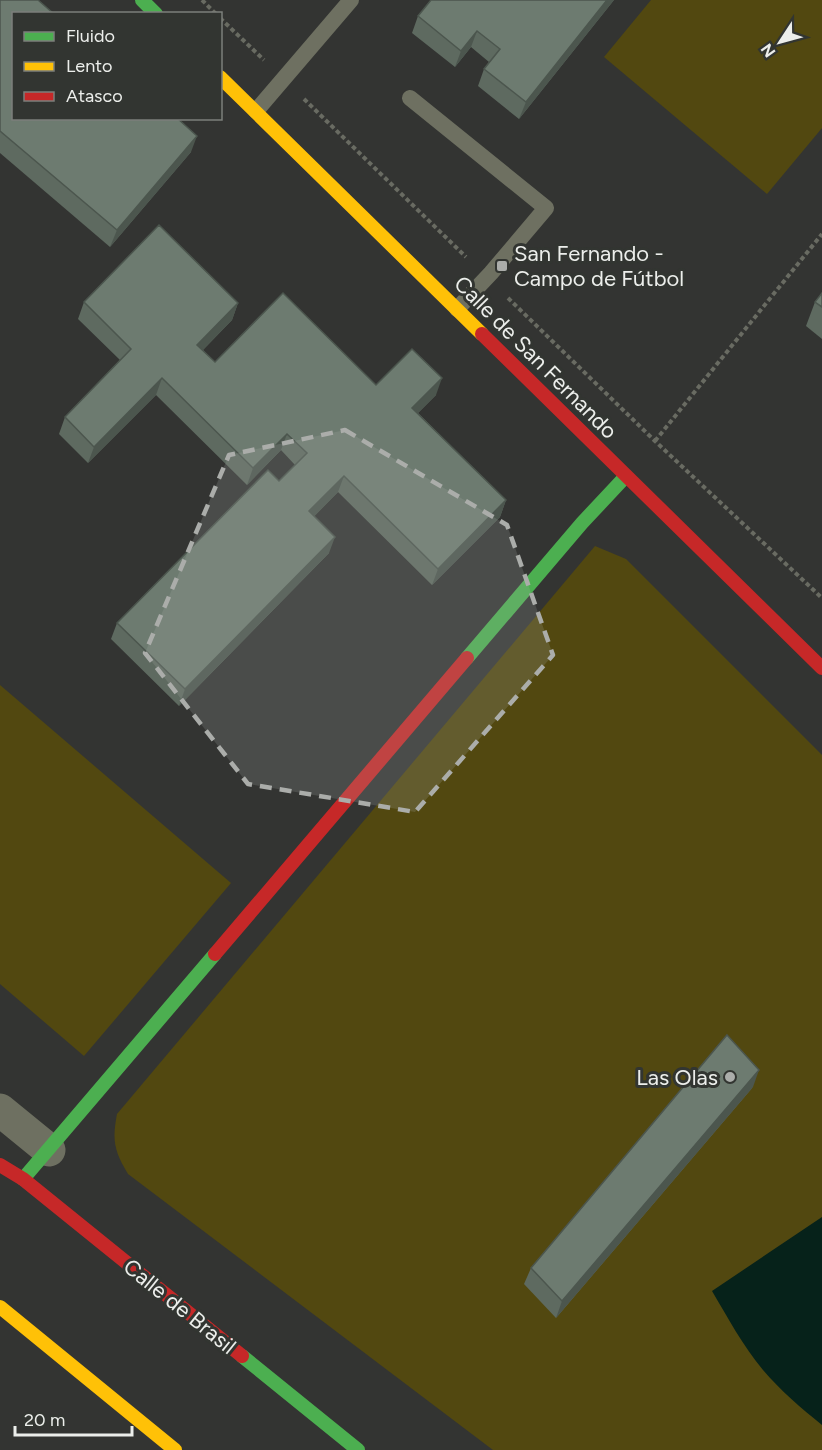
<svg xmlns="http://www.w3.org/2000/svg" width="822" height="1450" viewBox="0 0 822 1450" font-family="Figtree,sans-serif">
  <style>
    .green { fill: #524810 }
    .water { fill: #06221a }
    .lines { fill: none; stroke-linecap: round; stroke-linejoin: round }
    .path { stroke: #696b62; stroke-width: 4; stroke-dasharray: 4.5 3; stroke-linecap: butt }
    .lane { stroke: #6e7061; stroke-width: 16 }
    .street { stroke: #6e7061; stroke-width: 33 }
    .fast { stroke: #4caf50; stroke-width: 14 }
    .slow { stroke: #ffc107; stroke-width: 14 }
    .jam { stroke: #c62828; stroke-width: 14 }
    .wall { fill: #5e6a60 }
    .shaded-wall { fill: #4c564e }
    .building { fill: #6d7b70; stroke: #4c564e; stroke-width: 1.5 }
    .marked { fill: #abadaa; fill-opacity: 0.2; stroke: #abadaa; stroke-width: 4.5; stroke-dasharray: 12 8; stroke-linejoin: round }
    .poi-dot { fill: #abadaa; stroke: #323531; stroke-width: 2 }
    .labels { text-anchor: middle; stroke-width: 6; stroke-linejoin: round; paint-order: stroke }
    .poi-label { font-size: 22px; fill: #eceeeb; stroke: #323531; text-anchor: start }
    .street-label { font-size: 22px; fill: #eceeeb; stroke: #323531 }
  </style>
  <rect width="100%" height="100%" fill="#333432"/>
  <!-- green -->
  <g class="green">
    <polygon points="651,0 822,0 822,128 767,194 604,57"/>
    <path d="M595,546L626,559L822,755V1450H493L128,1174C114,1151 112,1140 117,1114Z"/>
    <polygon points="0,685 231,883 84,1056 0,984"/>
  </g>
  <!-- water -->
  <path class="water" d="M822,1217V1425C801,1408 781,1391 763,1370C743,1346 728,1318 712,1291Z"/>
  <g class="lines">
    <!-- path -->
    <g class="path">
      <polyline points="202,0 216,14"/>
      <polyline points="220,18 264,60"/>
      <polyline points="304,99 466,257"/>
      <polyline points="508,298 655,441 822,598"/>
      <polyline points="655,441 822,234"/>
    </g>
    <!-- lane -->
    <g class="lane">
      <polyline points="410,98 546,208 491,273 457,309"/>
      <polyline points="256,111 351,0"/>
    </g>
    <!-- street -->
    <polyline class="street" points="0,1110 49,1150"/>
    <!-- fast -->
    <g class="fast">
      <polyline points="142,0 156,14"/>
      <polyline points="467,658 582,523 626,476"/>
      <polyline points="23,1179 215,954"/>
      <polyline points="242,1356 358,1450"/>
    </g>
    <!-- slow -->
    <g class="slow">
      <polyline points="220,77 482,334"/>
      <polyline points="0,1307 175,1450"/>
    </g>
    <!-- jam -->
    <g class="jam">
      <polyline points="482,334 822,668"/>
      <polyline points="215,954 467,658"/>
      <polyline points="0,1165 23,1179 242,1356"/>
    </g>
  </g>
  <!-- wall -->
  <g class="wall">
    <polygon points="0,0 191,152 110,247 0,153"/>
    <polygon points="614,0 519,119 478,86 484,69 489,62 471,47 455,67 412,33 418,16"/>
    <polygon points="822,293 822,339 806,326 815,302"/>
    <polygon points="84,302 238,303 232,320 203,350 215,362 376,385 436,395 418,413 506,500 500,517 432,585 338,492 314,516 329,553 179,706 111,639 117,623 279,481 295,465 281,450 247,485 156,395 88,463 59,434 65,417 120,360 78,319"/>
    <polygon points="753,1087 556,1318 524,1284 531,1268"/>
  </g>
  <!-- shaded-wall -->
  <g class="shaded-wall">
    <polygon points="607,0 614,0 519,119 526,102"/>
    <polygon points="477,31 471,47 455,67 461,51"/>
    <polygon points="197,136 191,152 110,247 117,230"/>
    <polygon points="238,303 232,320 191,362 197,345"/>
    <polygon points="162,378 156,395 88,463 94,447"/>
    <polygon points="442,378 436,395 406,425 412,408"/>
    <polygon points="287,434 281,450 247,485 253,468"/>
    <polygon points="344,476 338,492 303,528 309,511"/>
    <polygon points="506,500 500,517 432,585 438,569"/>
    <polygon points="335,537 329,553 179,706 185,689"/>
    <polygon points="759,1070 753,1087 556,1318 562,1301"/>
  </g>
  <!-- building -->
  <g class="building">
    <polygon points="0,0 38,0 54,14 14,14 14,118 177,118 197,136 117,230 0,131"/>
    <polygon points="431,0 607,0 526,102 484,69 500,49 477,31 461,51 418,16"/>
    <polygon points="159,225 238,303 197,345 215,362 283,293 376,385 412,349 442,378 412,408 506,500 438,569 344,476 309,511 335,537 185,689 117,623 268,470 279,481 307,453 287,434 253,468 162,378 94,447 65,417 131,349 84,302"/>
    <polygon points="822,293 822,307 815,302"/>
    <polygon points="727,1035 759,1070 562,1301 531,1268"/>
  </g>
  <!-- marked area -->
  <path class="marked" d="M345,430L507,525L553,655L415,812L248,784L145,653L229,455Z"/>
  <!-- markers -->
  <g class="poi-dot">
    <rect x="496" y="260" width="12" height="12" rx="3"/>
    <circle cx="730" cy="1077" r="6"/>
  </g>
  <g class="labels">
    <!-- poi labels -->
    <g class="poi-label">
      <text x="514" y="261">San Fernando -<tspan x="514" dy="25">Campo de Fútbol</tspan></text>
      <text x="718" y="1085" text-anchor="end">Las Olas</text>
    </g>
    <!-- street labels -->
    <g class="street-label">
      <text transform="translate(536 357) rotate(45)" y="8">Calle de San Fernando</text>
      <text transform="translate(180 1306) rotate(39)" y="8">Calle de Brasil</text>
    </g>
  </g>
  <!-- legend -->
  <rect x="12" y="12" width="210" height="108" fill="#323531" stroke="#7c7f7b" stroke-width="1.5"/>
  <rect x="24" y="32" width="30" height="9" fill="#4caf50" stroke="#7c7f7b" stroke-width="1.5"/>
  <text x="66" y="42" font-size="18" fill="#eceeeb">Fluido</text>
  <rect x="24" y="62" width="30" height="9" fill="#ffc107" stroke="#7c7f7b" stroke-width="1.5"/>
  <text x="66" y="72" font-size="18" fill="#eceeeb">Lento</text>
  <rect x="24" y="92" width="30" height="9" fill="#c62828" stroke="#7c7f7b" stroke-width="1.5"/>
  <text x="66" y="102" font-size="18" fill="#eceeeb">Atasco</text>
  <!-- north arrow -->
  <g transform="translate(780 42) rotate(234)" stroke="#323531" stroke-width="4.5" paint-order="stroke">
  <path d="M0-4.5L10 22L0 15L-10 22Z" fill="#eceeeb"/>
  <text y="-9" font-size="16" font-weight="bold" text-anchor="middle" fill="#eceeeb">N</text>
  </g>
  <!-- scale -->
  <path d="M15 1426v9h117v-9" fill="none" stroke="#eceeeb" stroke-width="3"/>
  <text x="24" y="1426" font-size="18" fill="#eceeeb" stroke="#323531" stroke-width="4.5" paint-order="stroke">20 m</text>
</svg>
